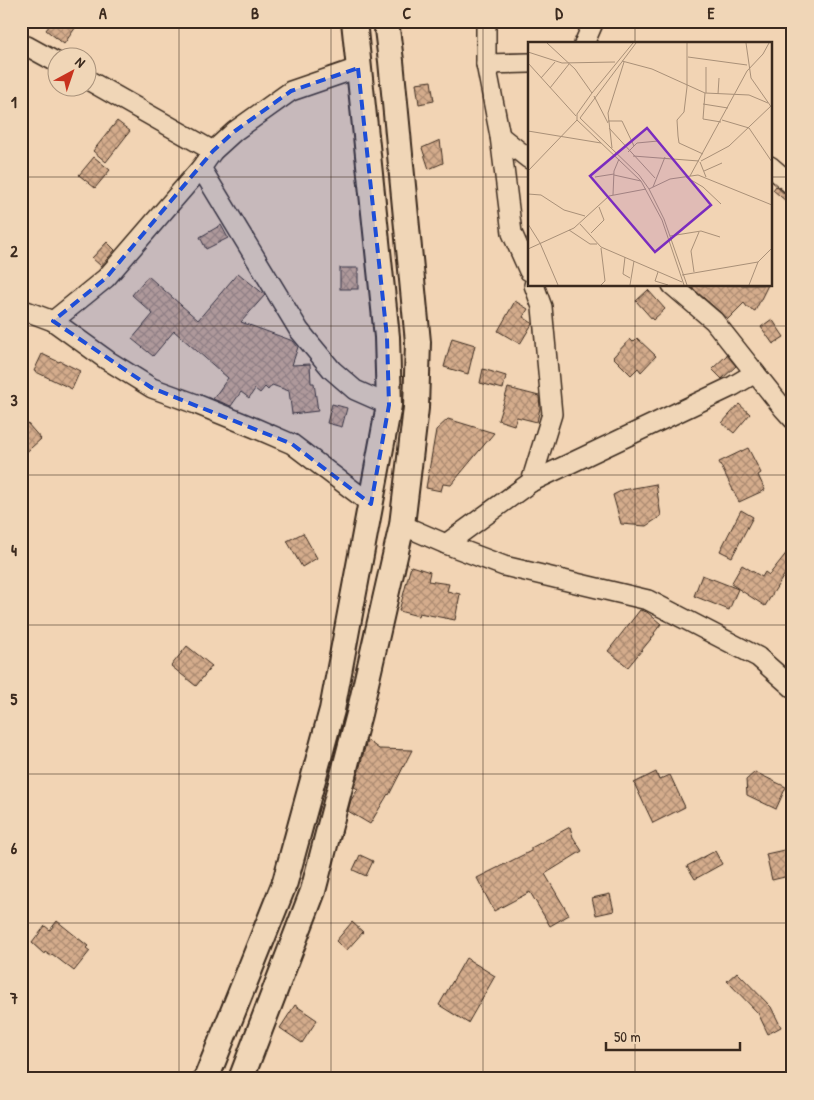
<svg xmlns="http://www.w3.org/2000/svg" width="814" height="1100" viewBox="0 0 814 1100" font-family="'Patrick Hand',sans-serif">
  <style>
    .building { fill: url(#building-cross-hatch); stroke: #3b2a1e }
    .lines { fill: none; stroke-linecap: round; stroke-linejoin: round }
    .minor-casing { stroke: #3b2a1e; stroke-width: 22 }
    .tertiary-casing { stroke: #3b2a1e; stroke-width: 28 }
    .minor { stroke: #f0d6b7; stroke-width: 19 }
    .tertiary { stroke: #f0d6b7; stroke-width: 24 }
    .marked { fill: #1d4ed8; fill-opacity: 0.2; stroke: #1d4ed8; stroke-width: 4; stroke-dasharray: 10 6; stroke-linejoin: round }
    .grid { fill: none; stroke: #3b2a1e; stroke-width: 1; stroke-opacity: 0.55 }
    .inset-road { fill: none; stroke: #a99078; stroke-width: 1 }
    .view { fill: #7b2cbf; fill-opacity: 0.15; stroke: #7b2cbf; stroke-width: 2.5 }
    .inset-edge { fill: none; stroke: #3b2a1e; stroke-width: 2.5 }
    .neatline { fill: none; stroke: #3b2a1e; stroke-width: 2 }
    .grid-label { font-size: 16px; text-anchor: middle; font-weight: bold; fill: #3b2a1e }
  </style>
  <defs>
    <pattern id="building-cross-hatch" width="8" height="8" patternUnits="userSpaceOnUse" patternTransform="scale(1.25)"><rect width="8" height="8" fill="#d4ac8c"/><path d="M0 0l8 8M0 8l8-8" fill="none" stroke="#ad8c72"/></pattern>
  </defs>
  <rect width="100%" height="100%" fill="#f2d4b4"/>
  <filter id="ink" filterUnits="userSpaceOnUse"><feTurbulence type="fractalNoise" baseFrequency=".02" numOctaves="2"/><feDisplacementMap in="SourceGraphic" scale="10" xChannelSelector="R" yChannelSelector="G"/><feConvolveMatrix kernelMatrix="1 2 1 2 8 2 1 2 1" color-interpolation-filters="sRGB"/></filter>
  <g filter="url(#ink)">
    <!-- building -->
    <g class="building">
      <polygon points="53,21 80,21 64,44 46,30"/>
      <polygon points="431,81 434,101 419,104 416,83"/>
      <polygon points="117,121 130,131 106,162 93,151"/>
      <polygon points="440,140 443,163 429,169 422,148"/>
      <polygon points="94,157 110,170 95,188 79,175"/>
      <polygon points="776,186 786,195 793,197 793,207 773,190"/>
      <polygon points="221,225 228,238 206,249 200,237"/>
      <polygon points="107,242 115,250 101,266 92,258"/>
      <rect x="340" y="268" width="18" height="21"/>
      <polygon points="238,273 265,295 241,322 293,341 298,347 292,365 310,364 311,383 314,383 318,411 292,414 289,391 272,385 268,390 265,387 260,393 255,389 249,398 241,392 231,406 213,399 228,378 174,331 153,356 132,339 153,314 132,295 148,276 198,320"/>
      <polygon points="689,285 768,285 755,311 747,307 744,303 728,319"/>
      <polygon points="648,290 665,309 653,320 636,301"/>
      <polygon points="515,301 528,309 523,317 532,323 532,324 520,344 498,331"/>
      <polygon points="772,319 784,337 773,344 761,327"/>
      <polygon points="452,338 475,345 468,374 444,367"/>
      <polygon points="637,338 656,356 641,372 638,368 631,375 613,357 630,339 633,342"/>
      <polygon points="42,354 59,362 60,361 80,371 72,389 34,371"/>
      <polygon points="727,355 736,366 722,379 712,369"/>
      <polygon points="483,369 506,376 503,389 480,383"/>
      <polygon points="508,388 539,396 540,408 537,422 517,417 514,425 498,420"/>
      <polygon points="332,404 347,408 342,427 327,423"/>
      <polygon points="739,404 750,414 734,433 722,423"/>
      <polygon points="21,416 41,439 21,457"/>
      <polygon points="448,419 494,433 451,485 443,484 441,491 426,488 436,430"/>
      <polygon points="748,448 761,473 758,475 765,490 739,502 719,462"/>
      <polygon points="656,484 661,516 646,526 621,524 613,495 623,490"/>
      <polygon points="741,510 753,517 732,557 720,551"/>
      <polygon points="303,533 317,558 302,567 287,541"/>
      <polygon points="788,551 793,555 793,561 765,606 731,584 742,565 762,577 765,572 769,575"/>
      <polygon points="411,566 430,572 428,581 449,584 447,591 460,594 455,620 419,613 418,616 399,611"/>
      <polygon points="702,575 738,589 729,610 694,596"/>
      <polygon points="640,610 647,612 661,624 654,633 655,634 628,667 608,651"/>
      <polygon points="187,646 212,666 196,686 171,666"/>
      <polygon points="367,740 379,749 412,750 389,795 388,794 370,824 348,811 351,800 358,789 354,787 359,773 358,774"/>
      <polygon points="656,772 659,780 670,775 685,807 653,823 634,783"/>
      <polygon points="755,772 786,787 776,809 747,795 746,780"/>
      <polygon points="570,827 573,837 582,851 545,874 569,915 550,926 530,892 494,911 477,878 531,851 531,848"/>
      <polygon points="793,848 793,875 772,880 766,854"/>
      <polygon points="715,851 722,864 695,879 687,866"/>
      <polygon points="360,855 373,861 366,876 353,870"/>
      <polygon points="610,894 614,911 596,915 592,898"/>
      <polygon points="57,921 88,946 86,948 90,951 74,971 52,954 51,956 45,952 44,954 32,943 45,926 50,930"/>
      <polygon points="352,922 363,932 346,951 336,941"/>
      <polygon points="466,958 495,976 468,1023 439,1005"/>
      <polygon points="737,972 771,1007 781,1027 768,1034 758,1013 727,981"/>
      <polygon points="295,1005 317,1020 302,1043 280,1028"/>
    </g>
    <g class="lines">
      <defs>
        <g id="minor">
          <polyline points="486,21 486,64 500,136 512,233 529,271"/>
          <polyline points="584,44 594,21"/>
          <polyline points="27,46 58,63"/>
          <polyline points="486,64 529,63"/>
          <polyline points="88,80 213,151"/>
          <polyline points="500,136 529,159"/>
          <polyline points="770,166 793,186"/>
          <polyline points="201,168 299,330 332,370 355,390 389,405"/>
          <polyline points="672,285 714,321 783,408 793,419"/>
          <polyline points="21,309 53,321 107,360 152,388 196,404 255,428 292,444 371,504"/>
          <polyline points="53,321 106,278 201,168 213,151 235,131 291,91 358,68"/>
          <polyline points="531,482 552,414 542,307 534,285"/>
          <polyline points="402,525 446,544 504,566 648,600 758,657 793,688"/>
          <polyline points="446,544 531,482 733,386 755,373"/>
        </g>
        <g id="tertiary">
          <polyline points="206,1079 285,882 332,710 389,405 387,337 354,21"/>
          <polyline points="241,1079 313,891 359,714 402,525 416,408 418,342 391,61 386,21"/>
        </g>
      </defs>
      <!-- minor casing -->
      <use href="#minor" class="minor-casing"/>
      <!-- tertiary casing -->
      <use href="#tertiary" class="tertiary-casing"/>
      <!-- minor -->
      <use href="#minor" class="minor"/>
      <!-- tertiary -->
      <use href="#tertiary" class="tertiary"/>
    </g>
  </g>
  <!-- marked area -->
  <path class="marked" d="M358,68L387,337L389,405L371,504L292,444L152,388L53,321L106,278L213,151L235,131L291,91Z"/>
  <!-- grid -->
  <path class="grid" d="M179,21V1079M331,21V1079M483,21V1079M635,21V44M21,177H529M770,177H793M635,285V1079M21,326H793M21,475H793M21,625H793M21,774H793M21,923H793"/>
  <!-- overview -->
  <g transform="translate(528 42)">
    <rect width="244" height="244" fill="#f2d4b4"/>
    <path class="inset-road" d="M19,1L47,27L64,51M108,1L52,76L111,133L121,147L136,177L159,243M159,1V45L156,70L149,78L150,94L151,101L175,112M218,1L223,36L244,66M0,10L34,21L87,20M160,15L219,23M94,19L124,27L177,51L221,53L240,61M0,21L48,74M13,36L27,20M22,46L41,22M177,51L175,77L193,80M178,51V25M190,52L191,36M66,54L80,81M175,62L200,66M49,78L113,139L134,178L156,243M194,78L221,86L244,120M80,79H94L106,104M81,86L127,136M0,89L73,101M84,106L80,71L96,20M100,110L109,101L130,99M105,114L171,119M173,119L201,104L244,63M172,120L178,135M0,129L49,78V72L64,51L105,1M176,129L194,121M86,133L113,139M162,134L219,29L235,12L241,1M67,135L86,132M158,135L175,145L193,162M125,145L137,115M121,147L142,137L170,133L244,163M0,152L13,153L36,168L57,174M85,153L86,129L91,117M0,182L12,201L30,243M52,182L73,205L154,240M41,188L62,202H69M63,191L76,178L71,165M142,194L173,189L192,195M73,206L77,239L73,243M0,207L46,186L81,154L118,147M97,215L95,232L102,236M130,230L127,239L140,243M166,230L163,209L171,190M154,233L230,220M102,243L106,219M221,243L230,220L244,206"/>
    <path class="view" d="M119,86L183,163L127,210L62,134Z"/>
    <rect width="244" height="244" class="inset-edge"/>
  </g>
  <!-- margin -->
  <rect width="814" height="1100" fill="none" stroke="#f0d6b7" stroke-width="55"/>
  <!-- north arrow -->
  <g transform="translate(72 72) rotate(40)"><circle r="24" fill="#f0d6b7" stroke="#a8917a"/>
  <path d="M0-4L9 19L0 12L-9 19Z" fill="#c8321e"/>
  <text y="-8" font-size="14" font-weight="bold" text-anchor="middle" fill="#3b2a1e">N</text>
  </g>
  <!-- scale -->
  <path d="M606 1042v8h134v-8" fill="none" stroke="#3b2a1e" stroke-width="2.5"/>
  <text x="614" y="1042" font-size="15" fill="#3b2a1e" stroke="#f0d6b7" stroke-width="4" paint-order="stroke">50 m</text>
  <rect x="28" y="28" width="758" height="1044" class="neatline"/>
  <g class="grid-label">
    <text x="103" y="19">A</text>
    <text x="255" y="19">B</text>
    <text x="407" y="19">C</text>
    <text x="559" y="19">D</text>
    <text x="711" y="19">E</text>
    <text x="14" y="108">1</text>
    <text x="14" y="257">2</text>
    <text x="14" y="406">3</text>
    <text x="14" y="556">4</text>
    <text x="14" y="705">5</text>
    <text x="14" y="854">6</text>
    <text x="14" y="1004">7</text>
  </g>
</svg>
